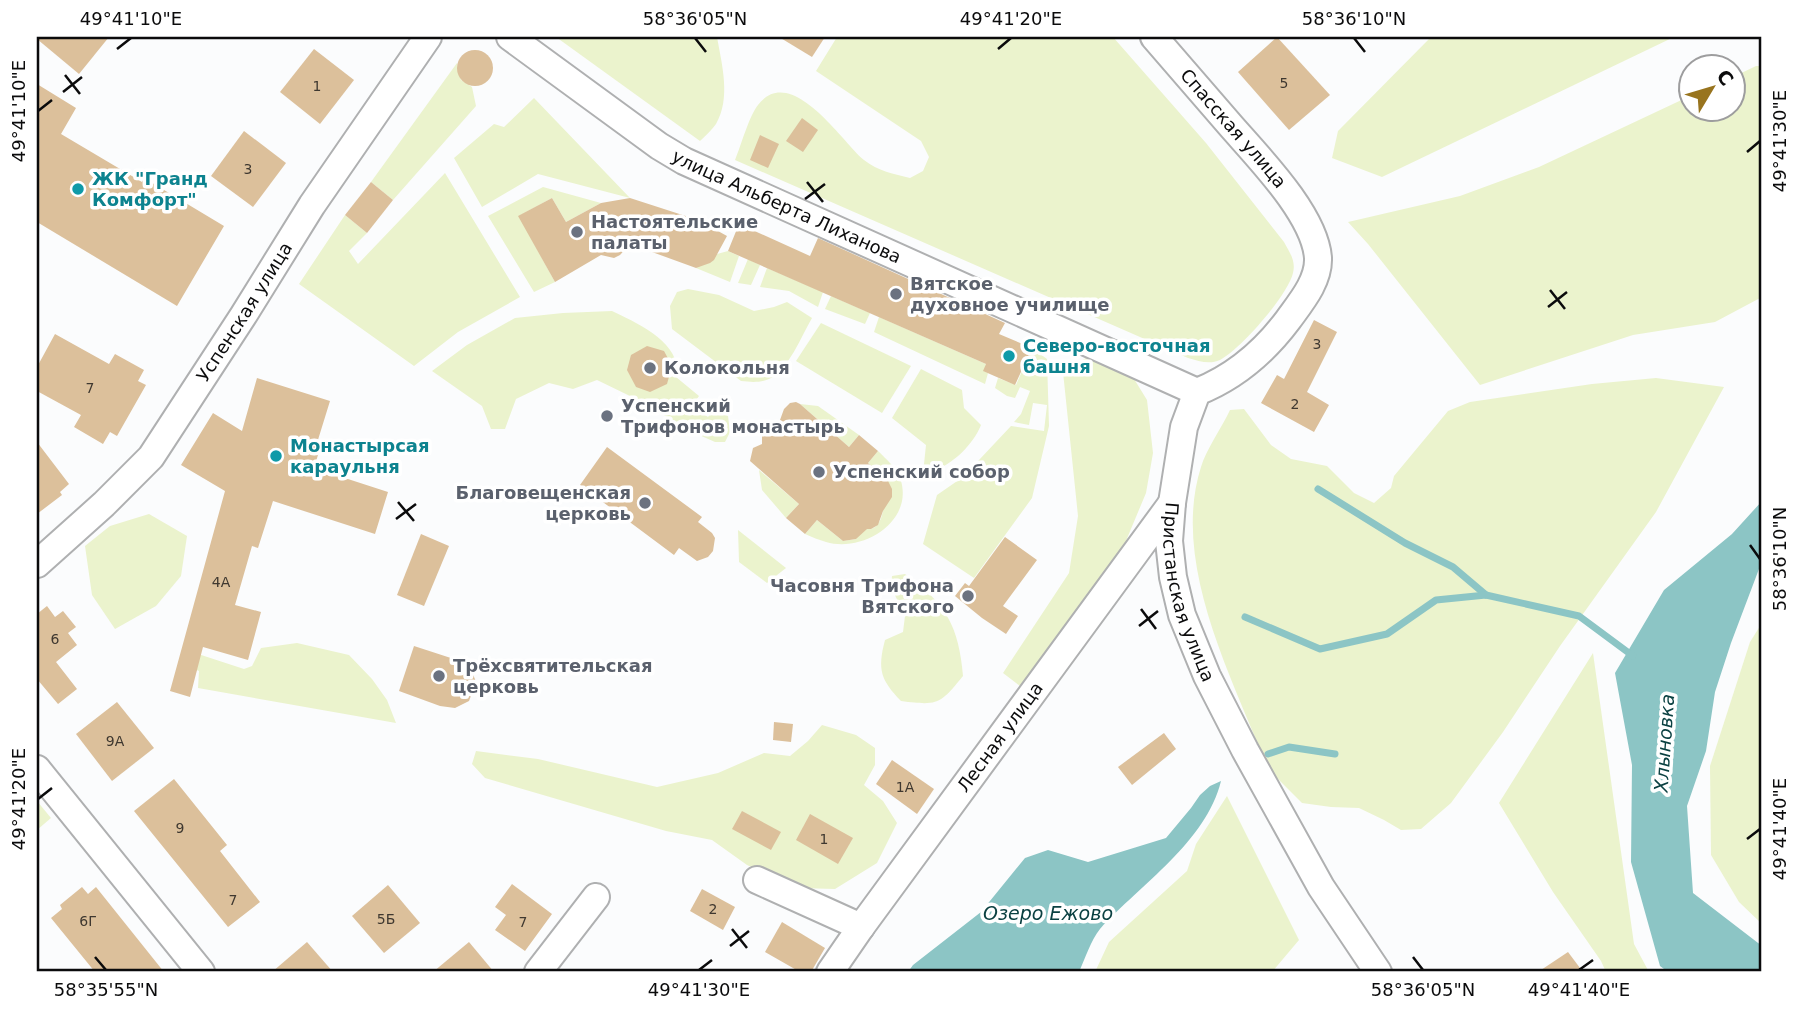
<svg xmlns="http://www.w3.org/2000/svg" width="1799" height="1009" viewBox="0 0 1799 1009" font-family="'DejaVu Sans',sans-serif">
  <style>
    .green { fill: #ebf3cd }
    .water { fill: #8cc5c5 }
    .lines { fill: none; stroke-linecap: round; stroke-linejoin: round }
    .stream { stroke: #8cc5c5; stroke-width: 7 }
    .building { fill: #dcc09b }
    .minor-casing { stroke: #afb0b1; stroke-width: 30 }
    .minor { stroke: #fff; stroke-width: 26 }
    .ticks { fill: none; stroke: #0b0b0c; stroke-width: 2.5 }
    .culture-dot { fill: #0f9aa8; stroke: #fff; stroke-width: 2.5 }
    .worship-dot { fill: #6b7280; stroke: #fff; stroke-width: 2.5 }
    .labels { text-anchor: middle; stroke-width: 7; stroke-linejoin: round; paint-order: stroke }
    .number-label { font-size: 14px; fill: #3f3830 }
    .street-label { font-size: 18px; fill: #0b0b0c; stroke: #fff }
    .culture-label { font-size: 18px; font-weight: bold; fill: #0d838f; stroke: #fff; text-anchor: start }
    .worship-label { font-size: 18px; font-weight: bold; fill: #5b616d; stroke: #fff; text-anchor: start }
    .water-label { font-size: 19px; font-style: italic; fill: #0b4142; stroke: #fff }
    .neatline { fill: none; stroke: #0b0b0c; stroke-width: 2.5 }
    .ticks-label { font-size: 18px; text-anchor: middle; fill: #0b0b0c }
  </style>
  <rect width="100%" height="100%" fill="#fbfcfd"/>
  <!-- green -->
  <g class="green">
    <path d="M556,37H717C722,65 731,98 716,124C712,130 706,135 700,141Z"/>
    <path d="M837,37H1113L1206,143L1284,242C1290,253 1296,261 1293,273C1288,295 1240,350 1220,360C1209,365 1199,361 1188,358L735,160C741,146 749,116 758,105C791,62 843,143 864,160C878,171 894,174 910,178L923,171L929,157L921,141L816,71Z"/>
    <polygon points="1431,37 1674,37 1382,177 1332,158 1338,131"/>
    <polygon points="457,63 461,80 472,87 476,106 393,200 371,182"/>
    <polygon points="1756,66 1762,66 1762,297 1715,322 1633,335 1480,385 1368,244 1348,222 1460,196 1539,167 1690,96 1690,108 1732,108 1733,77"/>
    <polygon points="534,98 630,198 538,174 482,207 454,158 494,124 504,127"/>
    <polygon points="445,173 520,297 458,332 414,366 299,284 345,215 367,233 349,251 358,264"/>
    <polygon points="543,187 601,203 566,222 552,198 519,216 555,282 534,292 488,216"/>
    <polygon points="728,251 739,256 730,282 696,268 717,254"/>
    <polygon points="748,259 760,265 751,285 738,283"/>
    <polygon points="767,268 823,292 818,307 789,291 760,287"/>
    <path d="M688,289L719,295L754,311L774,307L787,302L812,318C802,335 788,371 769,379C760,383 750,382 741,381L672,329L670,306L677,292Z"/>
    <polygon points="831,296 870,313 865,324 825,309"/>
    <path d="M612,311C635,322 684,343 676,377L699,396L692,406L708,417L715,408L728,416L730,432L725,442H715L697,434L632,397L597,380L573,389L549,383L516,399L505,429H491L482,406L432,371L467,345L515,318L563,313Z"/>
    <polygon points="879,317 986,364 984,371 988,373 985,384 874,332"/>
    <polygon points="821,323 911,366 882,413 796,361"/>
    <polygon points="1032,348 1047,359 1049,426 1032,498 974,578 923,544 937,495 963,477 1011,426 1044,431 1047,405 1033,403 1029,425 1014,422 1021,414 1030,391 1020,387 1015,398 1007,396 995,388 998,378 1016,385"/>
    <polygon points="1089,356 1131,374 1147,400 1153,453 1146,493 1123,548 1020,686 1003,673 1069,573 1078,516 1063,372"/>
    <path d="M921,369L962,390L964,408L981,425C973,445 952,465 931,472L924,464L926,445L892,418Z"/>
    <path d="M1656,378L1724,387L1656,512L1560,646L1503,732L1451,803L1421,829L1401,830L1384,820L1359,808L1331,807L1302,803L1277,778L1264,759C1230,673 1171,561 1201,467C1206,450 1222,427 1230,410L1244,409L1271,445L1291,459L1327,466L1354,493L1374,503L1391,488L1394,476L1448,411L1470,402L1592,384Z"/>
    <polygon points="800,404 818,406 859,435 849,447"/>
    <path d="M878,451C887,460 897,468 901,481C913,522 862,553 826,542C819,540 812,537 805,534L817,520L843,541L856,539L861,529C867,529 873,530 877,525C884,519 886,491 888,481L868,463Z"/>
    <polygon points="759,470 799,504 786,518 762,490"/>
    <polygon points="149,514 187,536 181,576 156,606 115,629 92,595 85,546 110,526"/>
    <polygon points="738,530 786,568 767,583 739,562"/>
    <path d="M905,574C946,603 959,627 963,676C940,704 939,706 901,701C881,680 877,670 885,640L903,632L905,616L891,587L892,576Z"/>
    <polygon points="1762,623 1762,924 1739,902 1711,855 1710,766 1750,642"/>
    <polygon points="297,643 349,655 372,679 387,700 396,723 198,688 199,671 182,664 189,651 244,669 252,666 261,648"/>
    <polygon points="1593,653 1634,944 1649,972 1606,972 1601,961 1553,892 1499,803"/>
    <polygon points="822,725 856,735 875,748 875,765 864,785 883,801 897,823 877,863 835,889 798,888 747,865 712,840 666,831 485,778 472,764 476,751 538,759 657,787 718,773 764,753 790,756 808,741"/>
    <polygon points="1227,796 1299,940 1272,972 1095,972 1109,942 1187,871 1196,844"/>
    <polygon points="37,801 51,818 37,830"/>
  </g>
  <!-- water -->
  <g class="water">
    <polygon points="1762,501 1762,561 1731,643 1715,692 1706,751 1687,806 1693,893 1762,946 1762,972 1668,972 1660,966 1631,862 1632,765 1615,673 1664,590 1732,534"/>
    <path d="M1221,781C1206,842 1141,884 1100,929C1091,940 1085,959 1079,972H908L913,965L981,912L1025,858L1048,850L1088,862L1166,838L1191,808L1200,795L1210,786Z"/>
  </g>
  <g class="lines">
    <!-- stream -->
    <g class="stream">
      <polyline points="1318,489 1405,543 1453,567 1486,595"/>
      <polyline points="1245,617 1320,649 1387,634 1436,600 1486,595 1579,616 1633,656"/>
      <polyline points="1268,754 1289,747 1335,754"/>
    </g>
  </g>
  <!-- building -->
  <g class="building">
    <polygon points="37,37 109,37 79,74 37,39"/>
    <polygon points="779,37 825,37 812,57"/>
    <polygon points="1277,37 1330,95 1289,130 1238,72"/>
    <polygon points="314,49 354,80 320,124 280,92"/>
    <circle cx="475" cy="68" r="18"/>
    <polygon points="37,84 76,108 61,134 142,182 144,178 224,226 177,306 37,222"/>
    <polygon points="802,118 818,130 803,152 786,141"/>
    <polygon points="244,131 286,163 253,207 211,176"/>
    <polygon points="760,135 779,144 768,168 750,160"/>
    <polygon points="371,182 393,200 367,233 345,215"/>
    <polygon points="552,198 566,222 601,203 630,198 698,220 727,236 714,260 710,263 696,268 630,244 620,255 614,258 601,255 555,282 518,216"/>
    <polygon points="739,224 810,256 818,238 1005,323 999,334 1032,348 1015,385 983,371 986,364 728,251"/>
    <polygon points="1314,320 1337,332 1307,392 1329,405 1314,432 1261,403 1277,375 1284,379"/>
    <polygon points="55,334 109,364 115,354 144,370 138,381 146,385 117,436 110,432 103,444 74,427 81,415 37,391 37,367"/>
    <polygon points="647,346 664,351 672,366 667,384 650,392 636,387 627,370 631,355"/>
    <polygon points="257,378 330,401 317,443 321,445 314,468 388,492 375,534 273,501 258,548 252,546 235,605 261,612 248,660 203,647 190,697 170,691 225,491 181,465 213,413 242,431"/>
    <polygon points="796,402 800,404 849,447 859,435 878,451 868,463 888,481 892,489 892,497 883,511 878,525 871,529 867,529 856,539 843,541 817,520 805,534 786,518 799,504 750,461 753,448 762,444 762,432 765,426 771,422 780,420 784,409 790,403"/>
    <polygon points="37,442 69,484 60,492 62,495 37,514"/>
    <polygon points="607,447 702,517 698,522 712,533 715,538 713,551 708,557 697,561 679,548 674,555 580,485"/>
    <polygon points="421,534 449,546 424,606 397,595"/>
    <polygon points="1005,537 1037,560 1003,606 1018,616 1006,634 982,618 955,596 965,583 969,586"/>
    <polygon points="47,606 55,617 63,611 76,627 68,633 77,645 56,662 77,689 58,704 37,679 37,614"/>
    <polygon points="414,646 457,660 471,669 476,682 469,701 455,708 440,706 399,691"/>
    <polygon points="117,702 154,748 112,781 76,734"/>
    <polygon points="774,722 793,724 791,742 773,740"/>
    <polygon points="1164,733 1176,749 1132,785 1118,767"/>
    <polygon points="892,760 934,789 917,814 876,784"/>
    <polygon points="174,779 227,845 220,851 260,902 228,927 134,811"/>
    <polygon points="742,811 781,832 771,850 732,829"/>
    <polygon points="810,814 853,838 838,864 796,840"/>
    <polygon points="512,884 552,914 525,951 495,930 506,915 495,907"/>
    <polygon points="388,885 420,923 384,953 352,916"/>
    <polygon points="82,887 88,894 96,887 164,972 95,972 51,918 62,909 60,905"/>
    <polygon points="702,889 735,907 723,930 690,911"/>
    <polygon points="782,922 825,948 811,972 800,972 765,952"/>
    <polygon points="307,942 333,972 272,972"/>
    <polygon points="469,942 494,972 433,972"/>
    <polygon points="1568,952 1583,972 1538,972"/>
  </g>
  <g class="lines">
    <defs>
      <g id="minor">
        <path id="s1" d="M510,37L659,146L684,161L1197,392"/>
        <path id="s2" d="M1154,37C1180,67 1205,96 1231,126C1259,158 1315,215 1318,258C1319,281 1301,302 1288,320C1264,352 1235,377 1197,392L1184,427L1172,503L1169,541L1173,577L1182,615L1207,676L1245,750L1321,887L1378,972"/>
        <path id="s3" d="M37,564L104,504L151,457L243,316L312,205L428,37"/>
        <polyline points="37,769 201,972"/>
        <polyline points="757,880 861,927"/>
        <polyline points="538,972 596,897"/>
        <path id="s4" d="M830,972L861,927L1172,503"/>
      </g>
    </defs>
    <!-- minor casing -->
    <use href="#minor" class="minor-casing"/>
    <!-- minor -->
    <use href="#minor" class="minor"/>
  </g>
  <!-- ticks -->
  <path class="ticks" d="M695,38L706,52M1354,38L1365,52M117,49L131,38M998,49L1011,38M65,75L80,94M63,92L82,77M38,111L52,100M1747,152L1760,141M807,182L823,202M805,199L825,184M1550,290L1565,309M1548,307L1567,292M398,502L414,521M396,519L416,504M1750,545L1760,559M1141,609L1156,629M1139,626L1158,611M38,799L52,788M1747,839L1760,829M732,929L747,948M730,946L749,931M95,957L106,970M1413,957L1423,970M699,970L712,960M1579,970L1593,960"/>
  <!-- markers -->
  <g class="culture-dot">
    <circle cx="78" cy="189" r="7"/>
    <circle cx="1009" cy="356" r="7"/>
    <circle cx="276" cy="456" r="7"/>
  </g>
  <g class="worship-dot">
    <circle cx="577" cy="232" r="7"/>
    <circle cx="896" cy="294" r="7"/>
    <circle cx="650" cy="368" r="7"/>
    <circle cx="607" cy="416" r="7"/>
    <circle cx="819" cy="472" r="7"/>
    <circle cx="645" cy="503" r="7"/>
    <circle cx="968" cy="596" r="7"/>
    <circle cx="439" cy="676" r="7"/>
  </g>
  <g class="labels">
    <!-- number labels -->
    <g class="number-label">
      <text x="1284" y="88">5</text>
      <text x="317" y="91">1</text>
      <text x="248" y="174">3</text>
      <text x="1317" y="349">3</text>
      <text x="90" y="393">7</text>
      <text x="1295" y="409">2</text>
      <text x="221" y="587">4А</text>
      <text x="55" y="644">6</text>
      <text x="115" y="746">9А</text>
      <text x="905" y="792">1А</text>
      <text x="180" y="833">9</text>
      <text x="824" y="844">1</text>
      <text x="233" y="905">7</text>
      <text x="713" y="914">2</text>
      <text x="386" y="924">5Б</text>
      <text x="88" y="926">6Г</text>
      <text x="523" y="927">7</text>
    </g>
    <!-- street labels -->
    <g class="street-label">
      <text dy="6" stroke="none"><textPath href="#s2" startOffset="121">Спасская улица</textPath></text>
      <text dy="6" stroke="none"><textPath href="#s1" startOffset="326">улица Альберта Лиханова</textPath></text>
      <text dy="6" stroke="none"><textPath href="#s3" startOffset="329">Успенская улица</textPath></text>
      <text dy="6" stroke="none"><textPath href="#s2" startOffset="672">Пристанская улица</textPath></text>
      <text dy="6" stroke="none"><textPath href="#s4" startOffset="290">Лесная улица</textPath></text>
    </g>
    <!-- culture labels -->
    <g class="culture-label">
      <text x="92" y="185">ЖК "Гранд<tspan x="92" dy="21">Комфорт"</tspan></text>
      <text x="1023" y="352">Северо-восточная<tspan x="1023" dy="21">башня</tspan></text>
      <text x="290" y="452">Монастырсая<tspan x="290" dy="21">караульня</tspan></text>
    </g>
    <!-- worship labels -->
    <g class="worship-label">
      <text x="591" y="228">Настоятельские<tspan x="591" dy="21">палаты</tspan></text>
      <text x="910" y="290">Вятское<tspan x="910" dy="21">духовное училище</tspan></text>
      <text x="664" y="374">Колокольня</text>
      <text x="621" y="412">Успенский<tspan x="621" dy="21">Трифонов монастырь</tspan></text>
      <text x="833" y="478">Успенский собор</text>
      <text x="631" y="499" text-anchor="end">Благовещенская<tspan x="631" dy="21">церковь</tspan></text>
      <text x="954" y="592" text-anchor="end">Часовня Трифона<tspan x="954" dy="21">Вятского</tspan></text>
      <text x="453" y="672">Трёхсвятительская<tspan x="453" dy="21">церковь</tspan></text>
    </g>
    <!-- water labels -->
    <g class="water-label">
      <text transform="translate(1664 743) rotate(-86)" y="7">Хлыновка</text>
      <text x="1048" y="920">Озеро Ежово</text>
    </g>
  </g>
  <!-- border -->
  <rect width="1799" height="1009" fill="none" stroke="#ffffff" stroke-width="77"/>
  <!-- north arrow -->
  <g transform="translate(1712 88) rotate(52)"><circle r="33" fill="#ffffff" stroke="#9d9d9e" stroke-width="2"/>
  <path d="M0-5L12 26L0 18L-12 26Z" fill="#98741e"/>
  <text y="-10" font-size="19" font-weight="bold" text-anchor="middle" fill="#0b0b0c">С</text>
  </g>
  <rect x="38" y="38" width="1722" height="932" class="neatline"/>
  <g class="ticks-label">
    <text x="131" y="25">49°41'10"E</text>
    <text x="695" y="25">58°36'05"N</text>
    <text x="1011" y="25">49°41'20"E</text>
    <text x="1354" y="25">58°36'10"N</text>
    <text transform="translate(19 111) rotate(-90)" y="6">49°41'10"E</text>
    <text transform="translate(1780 141) rotate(-90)" y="6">49°41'30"E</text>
    <text transform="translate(1780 559) rotate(-90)" y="6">58°36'10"N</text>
    <text transform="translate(19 799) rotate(-90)" y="6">49°41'20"E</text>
    <text transform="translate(1780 829) rotate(-90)" y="6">49°41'40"E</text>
    <text x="106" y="996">58°35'55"N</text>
    <text x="699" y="996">49°41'30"E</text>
    <text x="1423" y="996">58°36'05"N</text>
    <text x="1579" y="996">49°41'40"E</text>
  </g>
</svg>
